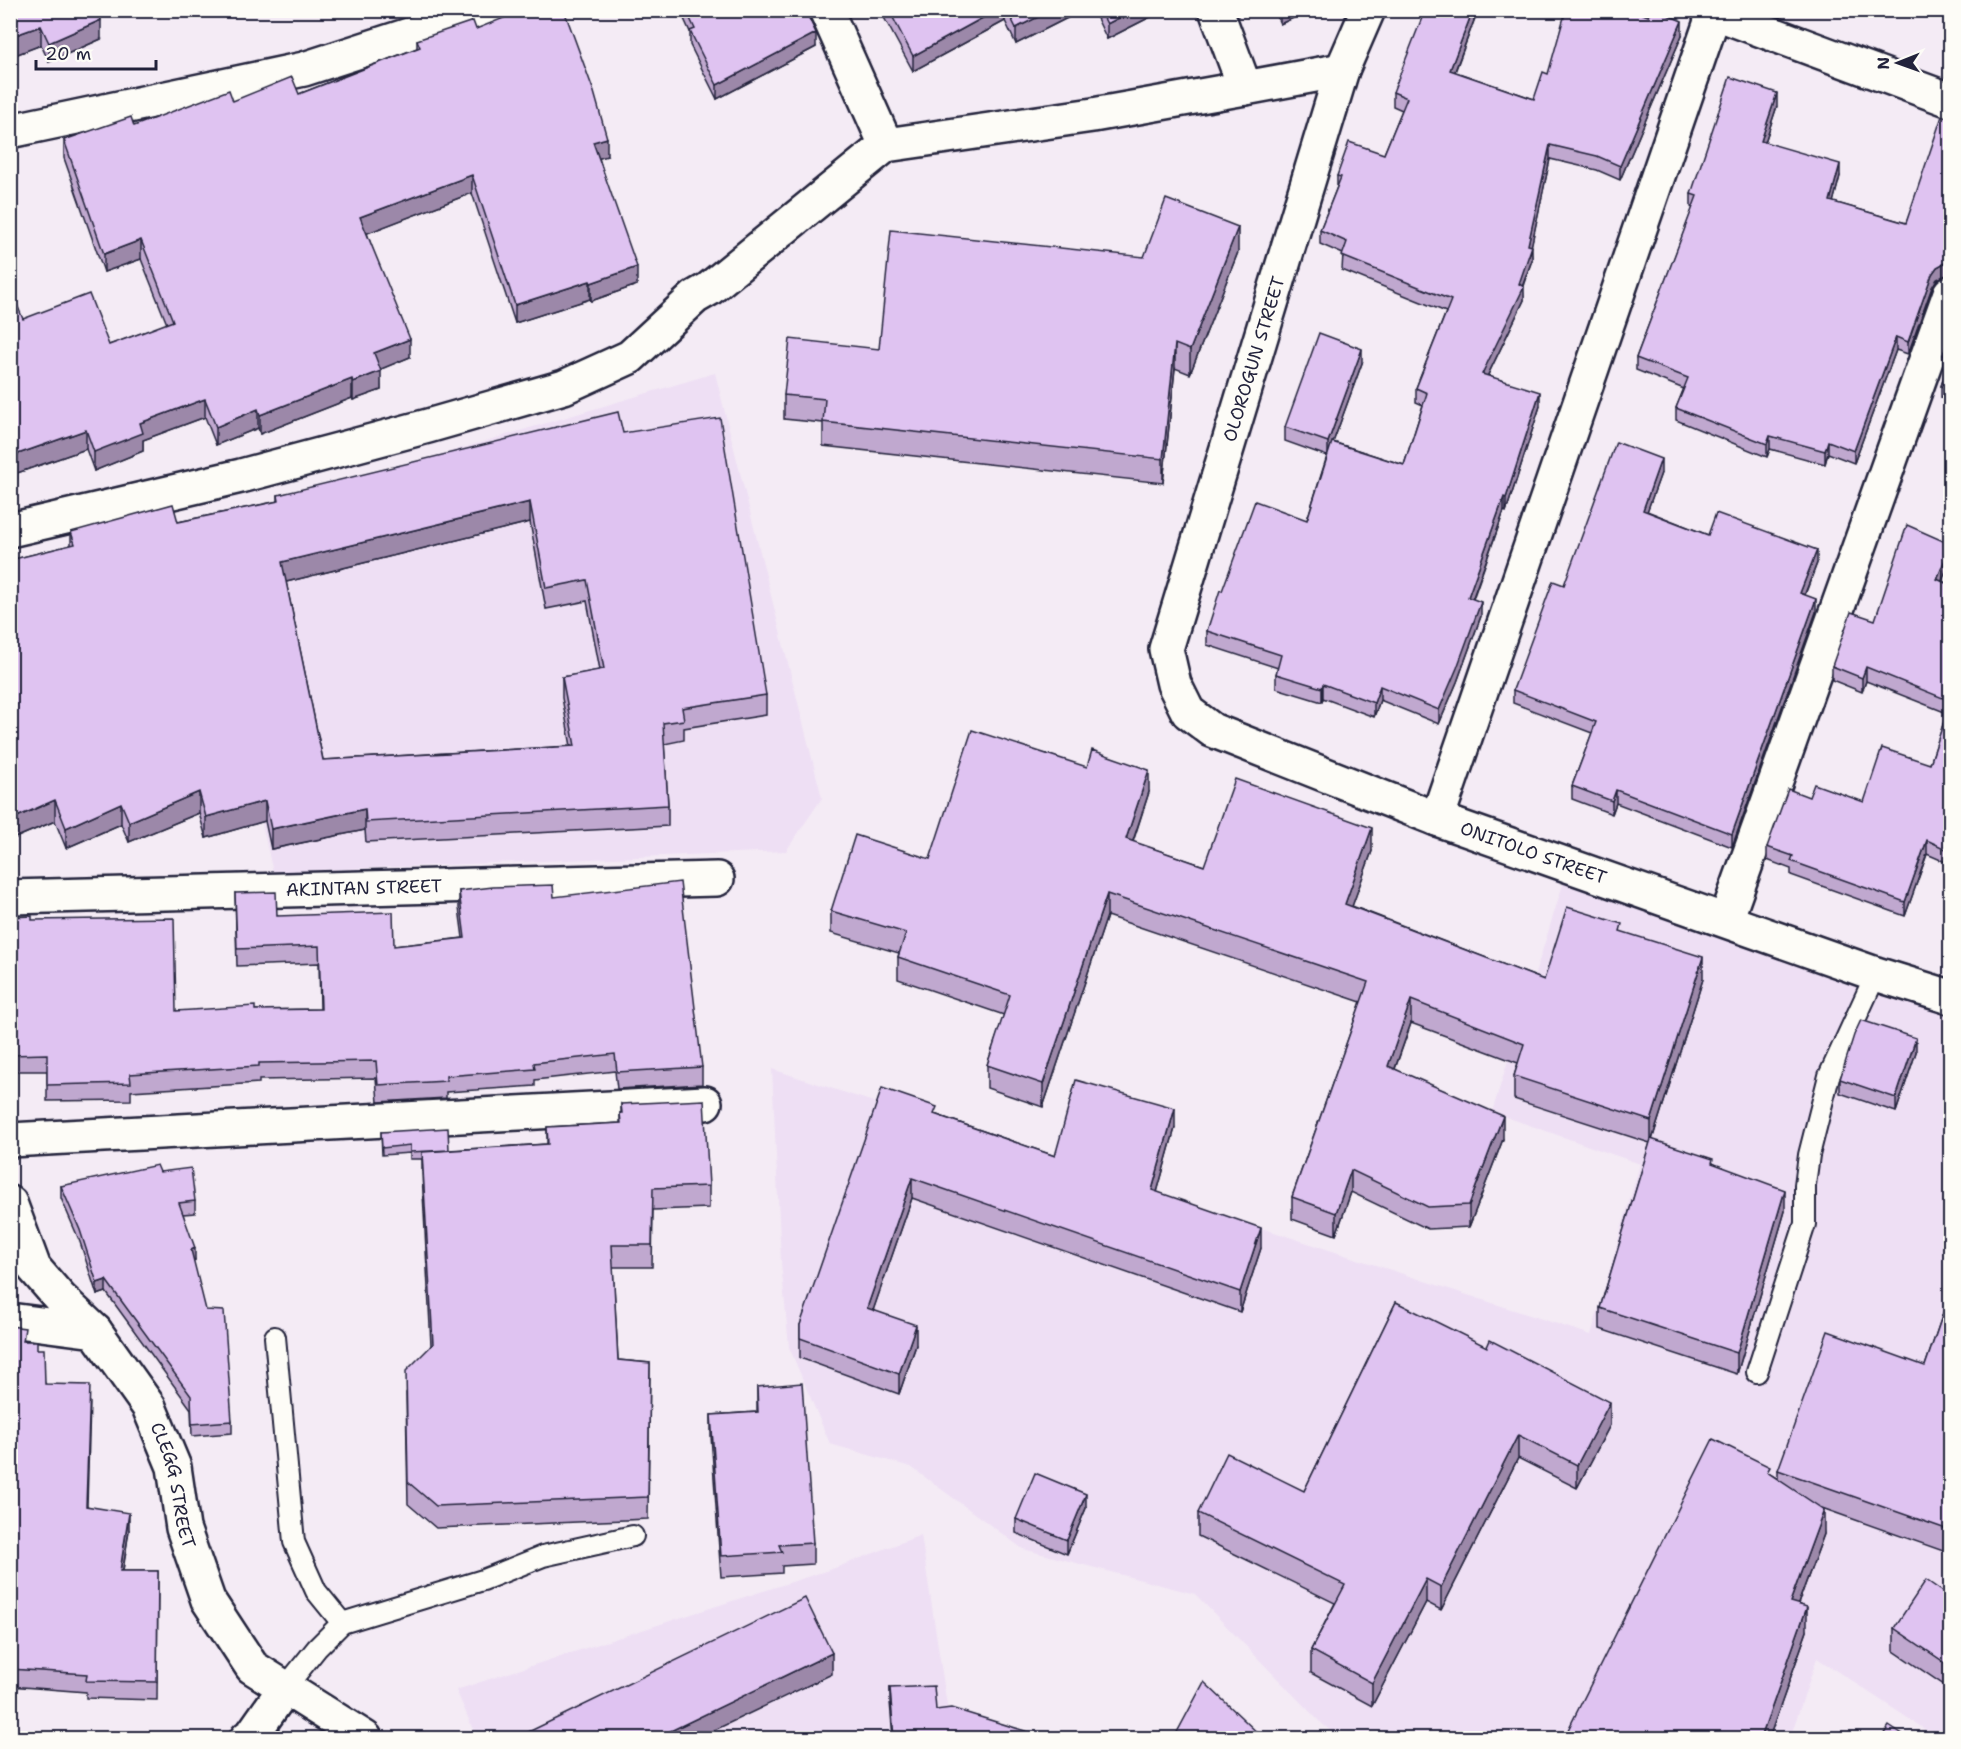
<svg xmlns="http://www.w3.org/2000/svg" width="1961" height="1749" viewBox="0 0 1961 1749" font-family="'Shantell Sans',sans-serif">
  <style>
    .built { fill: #eedff4 }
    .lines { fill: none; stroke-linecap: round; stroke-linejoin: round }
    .service-casing { stroke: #22223b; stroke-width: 24 }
    .minor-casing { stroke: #22223b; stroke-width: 38 }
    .service { stroke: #fdfcf7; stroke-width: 20 }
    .minor { stroke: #fdfcf7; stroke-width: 33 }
    .wall { fill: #c0a8cf; stroke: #22223b; stroke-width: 1.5; fill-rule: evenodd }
    .shaded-wall { fill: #9c88a9; stroke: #22223b; stroke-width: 1.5 }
    .building { fill: #dfc3f1; stroke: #22223b; stroke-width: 1.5; fill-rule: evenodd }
    .labels { text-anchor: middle; stroke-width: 4.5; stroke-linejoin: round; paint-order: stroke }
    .street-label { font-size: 18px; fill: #22223b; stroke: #fdfcf7 }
  </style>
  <rect width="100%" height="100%" fill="#f4ebf5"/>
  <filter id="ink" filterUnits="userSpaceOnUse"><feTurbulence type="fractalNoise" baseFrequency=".0167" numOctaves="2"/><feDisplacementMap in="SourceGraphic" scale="12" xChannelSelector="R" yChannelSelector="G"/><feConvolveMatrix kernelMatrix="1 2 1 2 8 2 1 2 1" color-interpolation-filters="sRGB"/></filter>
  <g filter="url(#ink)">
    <!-- built -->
    <g class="built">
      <polygon points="715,373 822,798 786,851 273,872 193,528"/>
      <polygon points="1564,881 1950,1013 1950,1738 1938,1738 1817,1658 1790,1738 1339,1738 1319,1721 1195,1594 1023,1549 911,1467 830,1444 789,1347 781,1262 772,1069 1591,1335 1640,1164 1492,1112"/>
      <polygon points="921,1535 952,1738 477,1738 456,1690 835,1568"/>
    </g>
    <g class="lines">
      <defs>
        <g id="service">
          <polyline points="275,1337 294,1542 316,1591 342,1623"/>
          <polyline points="1757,1372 1805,1224 1805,1185 1809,1155 1829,1076 1876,974"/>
          <polyline points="285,1688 317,1648 342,1623 483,1580 543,1556 633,1536"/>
        </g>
        <g id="minor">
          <polyline points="826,10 886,145"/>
          <polyline points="1216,10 1245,88 1342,70"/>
          <path id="s1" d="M1368,10L1342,70L1166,649L1174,684L1188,712L1212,730L1437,819L1876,974L1950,997"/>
          <polyline points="1708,10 1950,100"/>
          <polyline points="10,131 304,69 486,10"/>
          <polyline points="10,530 241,476 428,426 564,387 630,357 695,297 709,289 886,145 1093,115 1245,88"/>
          <polyline points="1437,819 1714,13"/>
          <path id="s2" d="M10,897L717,879"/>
          <polyline points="1726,920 1950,293"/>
          <polyline points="10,1140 705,1103"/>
          <path id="s3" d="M10,1203L34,1268L60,1298L95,1331L149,1407L174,1467L183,1528L208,1600L252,1667L365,1738"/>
          <polyline points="10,1320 95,1331"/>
          <polyline points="247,1738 252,1735 285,1688"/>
        </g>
      </defs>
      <!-- service casing -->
      <use href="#service" class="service-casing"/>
      <!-- minor casing -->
      <use href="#minor" class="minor-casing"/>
      <!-- service -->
      <use href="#service" class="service"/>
      <!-- minor -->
      <use href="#minor" class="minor"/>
    </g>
    <!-- wall -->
    <g class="wall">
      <polygon points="10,10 101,39 49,62 41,45 10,57"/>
      <polygon points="680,10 805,10 816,47 717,99 690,45 690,32"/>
      <polygon points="880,10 1083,10 1016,44 1005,21 913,71"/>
      <polygon points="1093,10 1164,10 1107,39"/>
      <polygon points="1274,10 1311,10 1280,24"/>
      <polygon points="1478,10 1455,72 1534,99 1548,74 1682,35 1620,180 1597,170 1550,159 1531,246 1532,260 1523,286 1524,300 1488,375 1540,406 1506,512 1504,511 1473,599 1481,616 1457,682 1439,724 1380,700 1374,717 1323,698 1322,702 1276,688 1276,674 1278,668 1207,645 1207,631 1222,591 1307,520 1327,456 1285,441 1285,427 1362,363 1333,442 1404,465 1423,405 1416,402 1416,388 1446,312 1342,270 1343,254 1320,244 1320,230 1337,187 1337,176 1384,154 1402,110 1393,106 1393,92"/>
      <polygon points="476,29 607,156 599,158 637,285 591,301 590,299 515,323 472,193 367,233 410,357 380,369 381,390 353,400 352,398 260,434 258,428 216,445 205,417 143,440 143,451 94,471 86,449 17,473 17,479 10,482 23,319 109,345 167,324 141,259 104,272 64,158 64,140 134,126 233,101 299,94 417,48 417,40"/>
      <polygon points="1777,106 1765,142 1840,176 1833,202 1906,223 1950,119 1950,275 1946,275 1937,279 1932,287 1908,354 1896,350 1854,463 1828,453 1825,464 1770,449 1767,457 1676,420 1676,408 1684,389 1636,370 1636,358 1693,208 1691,207 1691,194"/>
      <polygon points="1238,252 1190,374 1175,368 1163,483 823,446 823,423 784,419 784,395 879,349 1144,257"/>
      <polygon points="1950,335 1950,402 1941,398 1941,386 1947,369 1943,367 1943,355"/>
      <path d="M623,433L766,695V715L684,728V740L664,744L668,805V826L366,842L365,830L271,849L265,821L206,838L199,813L129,842L121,824L66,848L55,821L10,840V560L71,545V532L178,522L278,501V495ZM530,522L546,609L587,601L600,670L562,677V698L571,746L323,760L286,582Z"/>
      <polygon points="1661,473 1647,511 1708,535 1817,563 1805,595 1816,612 1732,847 1616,803 1612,814 1572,799 1572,786 1592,733 1513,703 1513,690 1564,585"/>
      <polygon points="1950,561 1942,581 1950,585 1950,864 1927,854 1905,916 1791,875 1791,869 1767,860 1767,847 1809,797 1864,802 1930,764 1947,713 1866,681 1862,692 1832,680 1832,666 1875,620"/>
      <polygon points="1149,792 1133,842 1204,866 1372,851 1352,906 1544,980 1622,932 1703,979 1652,1140 1713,1163 1785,1211 1737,1374 1600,1329 1600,1308 1650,1143 1514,1099 1514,1076 1518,1063 1411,1023 1395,1069 1503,1139 1469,1227 1428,1229 1351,1192 1336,1235 1292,1219 1292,1197 1361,1002 1107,916 1043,1107 987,1088 987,1065 1004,1015 898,979 898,957 899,953 831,933 831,911"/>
      <polygon points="459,891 554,897 702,1067 702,1084 617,1089 615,1071 535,1080 535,1086 446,1092 446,1098 378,1102 376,1078 259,1080 259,1083 131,1091 131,1100 47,1101 47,1071 10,1071 10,917 32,920 176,1011 320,1009 319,963 237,966 235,893 277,916 394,946 463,938 459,908"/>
      <polygon points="1916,1052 1896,1112 1840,1093 1840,1079"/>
      <polygon points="621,1104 709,1186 709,1208 653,1210 652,1267 613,1267 618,1360 650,1363 648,1519 436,1528 408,1504 406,1393 431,1345 422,1174 422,1159 410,1159 410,1153 382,1155 381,1132 449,1150 547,1144 547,1127 620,1123 620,1113 621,1113"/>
      <polygon points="937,1115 1055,1156 1175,1128 1157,1192 1261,1248 1240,1312 912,1198 873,1310 916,1345 899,1394 800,1358 800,1325"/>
      <polygon points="160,1172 195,1201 195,1213 183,1214 195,1260 193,1261 232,1421 232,1433 192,1436 191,1409 106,1292 97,1295 80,1242 61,1198 61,1186"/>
      <polygon points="1950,1293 1946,1552 1819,1507 1824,1534 1798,1604 1807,1631 1769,1738 1564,1738 1770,1474 1778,1479 1778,1470 1925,1366"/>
      <polygon points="1396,1302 1610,1425 1577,1488 1518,1458 1441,1610 1426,1602 1372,1706 1311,1673 1311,1650 1335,1603 1198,1536 1198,1513 1304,1491"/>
      <polygon points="10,1326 25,1341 37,1349 45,1384 90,1402 87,1506 129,1530 123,1571 158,1571 157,1700 86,1698 86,1692 10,1686"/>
      <polygon points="757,1387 813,1543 813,1564 782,1566 782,1573 721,1577 711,1436 711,1415 757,1412"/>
      <polygon points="1086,1508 1067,1554 1016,1533 1016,1519"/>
      <polygon points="1950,1597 1950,1689 1894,1651 1894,1628"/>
      <polygon points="890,1688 936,1710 1048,1738 893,1738 890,1702"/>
    </g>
    <!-- shaded-wall -->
    <g class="shaded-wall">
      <polygon points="997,10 1005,10 1005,21 913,71 913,56"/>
      <polygon points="1052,10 1083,10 1016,44 1016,28"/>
      <polygon points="1134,10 1164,10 1107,39 1107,24"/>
      <polygon points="1280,10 1311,10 1280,24"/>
      <polygon points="1473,10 1478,10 1450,84 1450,70"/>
      <polygon points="101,20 101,39 49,62 49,43"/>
      <polygon points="1682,21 1682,35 1620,180 1620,166"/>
      <polygon points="41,26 41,45 10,57 10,37"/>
      <polygon points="816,33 816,47 717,99 717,85"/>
      <polygon points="1777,93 1777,106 1761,154 1761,141"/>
      <polygon points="607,138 607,156 593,160 593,142"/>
      <polygon points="1550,145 1550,159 1529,257 1532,246 1532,260 1519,295 1524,287 1524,300 1482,387 1482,374 1519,284"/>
      <polygon points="1840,164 1840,176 1830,214 1830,201"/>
      <polygon points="472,175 472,193 360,236 360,217"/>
      <polygon points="1238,227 1238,252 1190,374 1190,350"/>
      <polygon points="141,240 141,259 104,272 104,254"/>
      <polygon points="1946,262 1946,275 1937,279 1932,287 1908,354 1908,342 1932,274 1937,267"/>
      <polygon points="637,267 637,285 591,301 591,283"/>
      <polygon points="590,281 590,299 515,323 515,305"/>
      <polygon points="1896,337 1896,350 1854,463 1854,451"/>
      <polygon points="410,339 410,357 374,372 374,353"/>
      <polygon points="1175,344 1175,368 1163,483 1163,459"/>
      <polygon points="1362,349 1362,363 1328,456 1328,442"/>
      <polygon points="381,371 381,390 353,400 353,382"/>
      <polygon points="352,379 352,398 260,434 260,415"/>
      <polygon points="1540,392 1540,406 1506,512 1506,498"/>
      <polygon points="205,399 205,417 143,440 143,451 94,471 94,452 140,423"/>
      <polygon points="258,409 258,428 216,445 216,427"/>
      <polygon points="86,430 86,449 17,473 17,479 10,482 10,463 15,455"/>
      <polygon points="1770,436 1770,449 1767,457 1767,444"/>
      <polygon points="1828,441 1828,453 1825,464 1825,451"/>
      <polygon points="1661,459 1661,473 1643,523 1643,510"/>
      <polygon points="1504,497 1504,511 1468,611 1468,597"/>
      <polygon points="530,502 530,522 282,583 282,562"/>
      <polygon points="1950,547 1950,561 1937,593 1937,579"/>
      <polygon points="1817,550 1817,563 1800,606 1800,593"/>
      <polygon points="1816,599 1816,612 1732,847 1732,834"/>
      <polygon points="1481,602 1481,616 1457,682 1439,724 1439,710"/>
      <polygon points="1866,667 1866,681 1862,692 1862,678"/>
      <polygon points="1323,684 1323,698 1322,702 1322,688"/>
      <polygon points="1380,686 1380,700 1374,717 1374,703"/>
      <polygon points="1149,770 1149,792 1126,862 1126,839"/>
      <polygon points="1616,790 1616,803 1612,814 1612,801"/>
      <polygon points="199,792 199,813 129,842 129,822"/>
      <polygon points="55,800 55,821 10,840 10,820"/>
      <polygon points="265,801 265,821 206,838 206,817"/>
      <polygon points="121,803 121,824 66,848 66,828"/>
      <polygon points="365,809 365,830 271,849 271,829"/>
      <polygon points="1372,828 1372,851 1345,926 1345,904"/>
      <polygon points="1927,840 1927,854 1905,916 1905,902"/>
      <polygon points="1107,894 1107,916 1043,1107 1043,1084"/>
      <polygon points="1703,957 1703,979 1651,1143 1651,1121"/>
      <polygon points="1411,1000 1411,1023 1388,1088 1388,1066"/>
      <polygon points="1916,1038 1916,1052 1896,1112 1896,1098"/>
      <polygon points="1175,1108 1175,1128 1152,1210 1152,1190"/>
      <polygon points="1503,1116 1503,1139 1469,1227 1469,1205"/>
      <polygon points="1351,1170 1351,1192 1336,1235 1336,1213"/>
      <polygon points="912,1178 912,1198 867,1328 867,1308"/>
      <polygon points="1785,1190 1785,1211 1737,1374 1737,1353"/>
      <polygon points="1261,1228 1261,1248 1240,1312 1240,1292"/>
      <polygon points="195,1248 195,1260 191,1262 191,1250"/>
      <polygon points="106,1280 106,1292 97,1295 97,1283"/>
      <polygon points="916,1325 916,1345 899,1394 899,1374"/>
      <polygon points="1610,1402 1610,1425 1577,1488 1577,1465"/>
      <polygon points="1518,1435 1518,1458 1441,1610 1441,1587"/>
      <polygon points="1086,1494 1086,1508 1067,1554 1067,1540"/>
      <polygon points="1824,1510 1824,1534 1790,1625 1790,1602"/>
      <polygon points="129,1513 129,1530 120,1588 120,1571"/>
      <polygon points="1950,1517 1950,1540 1946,1552 1946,1529"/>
      <polygon points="1426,1579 1426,1602 1372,1706 1372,1683"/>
      <polygon points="1807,1607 1807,1631 1769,1738 1761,1738"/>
      <polygon points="832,1653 832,1674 698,1738 656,1738"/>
    </g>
    <!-- building -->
    <g class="building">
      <polygon points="10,10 98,10 101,20 49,43 41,26 10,37"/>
      <polygon points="524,10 564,10 594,92 607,138 593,142 637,267 591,283 590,281 515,305 472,175 360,217 410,339 374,353 381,371 353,382 352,379 260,415 258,409 216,427 205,399 140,423 143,433 94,452 86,430 15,455 17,461 10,463 10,288 23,319 89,294 109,345 173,321 141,240 104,254 64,140 131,117 134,126 229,90 233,101 292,77 299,94 420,47 417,40 473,21 476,29"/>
      <polygon points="686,10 805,10 816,33 717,85 690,31 695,29"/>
      <polygon points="889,10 997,10 913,56"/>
      <polygon points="1007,10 1052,10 1016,28"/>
      <polygon points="1100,10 1134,10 1107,24"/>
      <polygon points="1425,10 1473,10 1450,70 1534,99 1543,72 1548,74 1566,10 1633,10 1648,16 1651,10 1656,10 1682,21 1620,166 1597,156 1550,145 1528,245 1532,246 1519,284 1524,287 1482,374 1540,392 1506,498 1504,497 1468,597 1481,602 1457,668 1439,710 1380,686 1374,703 1323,684 1322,688 1276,674 1281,655 1207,631 1220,590 1222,591 1255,501 1307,520 1332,442 1404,465 1427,393 1416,388 1451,300 1342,256 1347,242 1320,230 1341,177 1337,176 1349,142 1384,154 1407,98 1393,92"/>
      <polygon points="1730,77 1777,93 1761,141 1840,164 1830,201 1906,223 1942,116 1950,119 1950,262 1946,262 1937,267 1932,274 1908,342 1896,337 1854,451 1828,441 1825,451 1770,436 1767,444 1676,408 1688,378 1636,358 1697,196 1691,194"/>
      <polygon points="1166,199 1238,227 1190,350 1175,344 1163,459 823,422 825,399 784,395 790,339 879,349 891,230 1144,257"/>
      <polygon points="1319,333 1362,349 1328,442 1285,427"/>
      <polygon points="1950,335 1950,357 1943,355"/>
      <polygon points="1950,360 1950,389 1941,386"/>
      <path d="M618,412L623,433L720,418L766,695L682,708L684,720L663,723L668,805L366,822L365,809L271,829L265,801L206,817L199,792L129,822L121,803L66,828L55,800L10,820V560L75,544L71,532L173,504L178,522L279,501L278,495ZM530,502L546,588L587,580L604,669L562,677L575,746L323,760L282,562Z"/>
      <polygon points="1616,442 1661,459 1643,510 1708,535 1716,513 1817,550 1800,593 1816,599 1732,834 1616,790 1612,801 1572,786 1596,722 1513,690 1553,581 1564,585"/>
      <polygon points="1907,525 1950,544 1950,547 1937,579 1950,585 1950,701 1866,667 1862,678 1832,666 1851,612 1875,620"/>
      <polygon points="1950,703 1950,851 1927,840 1905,902 1791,861 1793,856 1767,847 1788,789 1809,797 1814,784 1864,802 1882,748 1930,764"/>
      <polygon points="972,730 1087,767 1092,750 1149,770 1126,839 1204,866 1235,779 1372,828 1345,904 1544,980 1567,907 1622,924 1620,931 1703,957 1651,1121 1514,1076 1524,1044 1411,1000 1388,1066 1503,1116 1469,1205 1428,1207 1351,1170 1336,1213 1292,1197 1368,982 1107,894 1043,1084 987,1065 1010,995 898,957 906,933 831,911 855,835 930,859"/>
      <polygon points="680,882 702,1067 617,1072 615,1054 534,1063 535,1069 446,1076 446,1081 378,1085 376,1061 259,1063 259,1066 130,1074 131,1083 47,1085 47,1054 10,1055 10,917 32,916 32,920 174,918 176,1011 255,1006 255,1010 321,1009 319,946 237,949 235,893 276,892 277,916 393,912 394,946 465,938 459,891 493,887 553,885 554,897"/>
      <polygon points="1861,1020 1916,1038 1896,1098 1840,1079 1854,1035"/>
      <polygon points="1076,1080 1175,1108 1152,1190 1261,1228 1240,1292 912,1178 867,1308 916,1325 899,1374 800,1338 800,1325 882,1088 937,1107 934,1114 1055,1156"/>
      <polygon points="704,1100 709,1186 653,1188 652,1245 612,1245 618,1360 650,1363 648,1497 436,1506 408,1482 406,1371 433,1344 422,1152 548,1144 547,1127 621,1123 620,1113 622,1113 621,1104"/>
      <polygon points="448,1128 449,1150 410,1152 410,1145 382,1148 381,1132"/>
      <polygon points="1651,1139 1713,1159 1712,1163 1785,1190 1737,1353 1600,1308"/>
      <polygon points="157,1165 160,1172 191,1168 195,1201 179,1203 195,1248 191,1250 206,1310 224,1311 232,1421 192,1424 191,1396 106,1280 97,1283 80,1230 61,1186"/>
      <polygon points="1950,1293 1950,1517 1946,1529 1778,1470 1828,1331 1925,1366"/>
      <polygon points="1396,1302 1487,1347 1490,1340 1610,1402 1577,1465 1518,1435 1441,1587 1426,1579 1372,1683 1311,1650 1345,1585 1198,1513 1227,1453 1304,1491"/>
      <polygon points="10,1326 25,1328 23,1341 37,1341 37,1349 44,1349 45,1384 90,1385 86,1506 129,1513 120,1571 158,1571 157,1682 86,1681 87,1674 10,1669"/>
      <polygon points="802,1383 813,1543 779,1545 782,1552 721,1556 711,1415 758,1412 757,1387"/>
      <polygon points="1713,1439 1770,1467 1767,1472 1824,1510 1790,1602 1807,1607 1761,1738 1653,1738 1646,1736 1645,1738 1564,1738"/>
      <polygon points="1035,1473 1086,1494 1067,1540 1016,1519"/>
      <polygon points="1926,1580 1950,1597 1950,1666 1894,1628"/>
      <polygon points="805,1598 832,1653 656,1738 516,1738"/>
      <polygon points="1204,1682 1263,1738 1174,1738"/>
      <polygon points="934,1686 936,1710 951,1708 1048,1738 894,1738 890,1688"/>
      <polygon points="1889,1726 1907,1738 1881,1738"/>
      <polygon points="1063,1733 1079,1738 1061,1738"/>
    </g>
  </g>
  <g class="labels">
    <!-- street labels -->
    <g class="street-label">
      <text transform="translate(1254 359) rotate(-73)" y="6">OLOROGUN STREET</text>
      <text dy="6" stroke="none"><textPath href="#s1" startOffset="1112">ONITOLO STREET</textPath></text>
      <text dy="6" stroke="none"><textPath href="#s2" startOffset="354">AKINTAN STREET</textPath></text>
      <text dy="6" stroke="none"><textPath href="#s3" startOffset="333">CLEGG STREET</textPath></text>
    </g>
  </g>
  <!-- margin -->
  <rect width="1961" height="1749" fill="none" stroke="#fdfcf7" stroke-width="36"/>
  <rect x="18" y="18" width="1925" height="1713" fill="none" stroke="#22223b" stroke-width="2" filter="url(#ink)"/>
  <!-- north arrow -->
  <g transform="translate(1898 63) rotate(269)" stroke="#fdfcf7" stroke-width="4.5" paint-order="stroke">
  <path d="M0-4.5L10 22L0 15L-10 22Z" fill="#22223b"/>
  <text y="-9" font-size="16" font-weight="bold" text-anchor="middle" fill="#22223b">N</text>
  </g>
  <!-- scale -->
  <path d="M36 60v9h120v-9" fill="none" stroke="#22223b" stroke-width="3"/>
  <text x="45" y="60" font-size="18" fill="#22223b" stroke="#fdfcf7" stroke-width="4.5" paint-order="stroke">20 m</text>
</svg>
